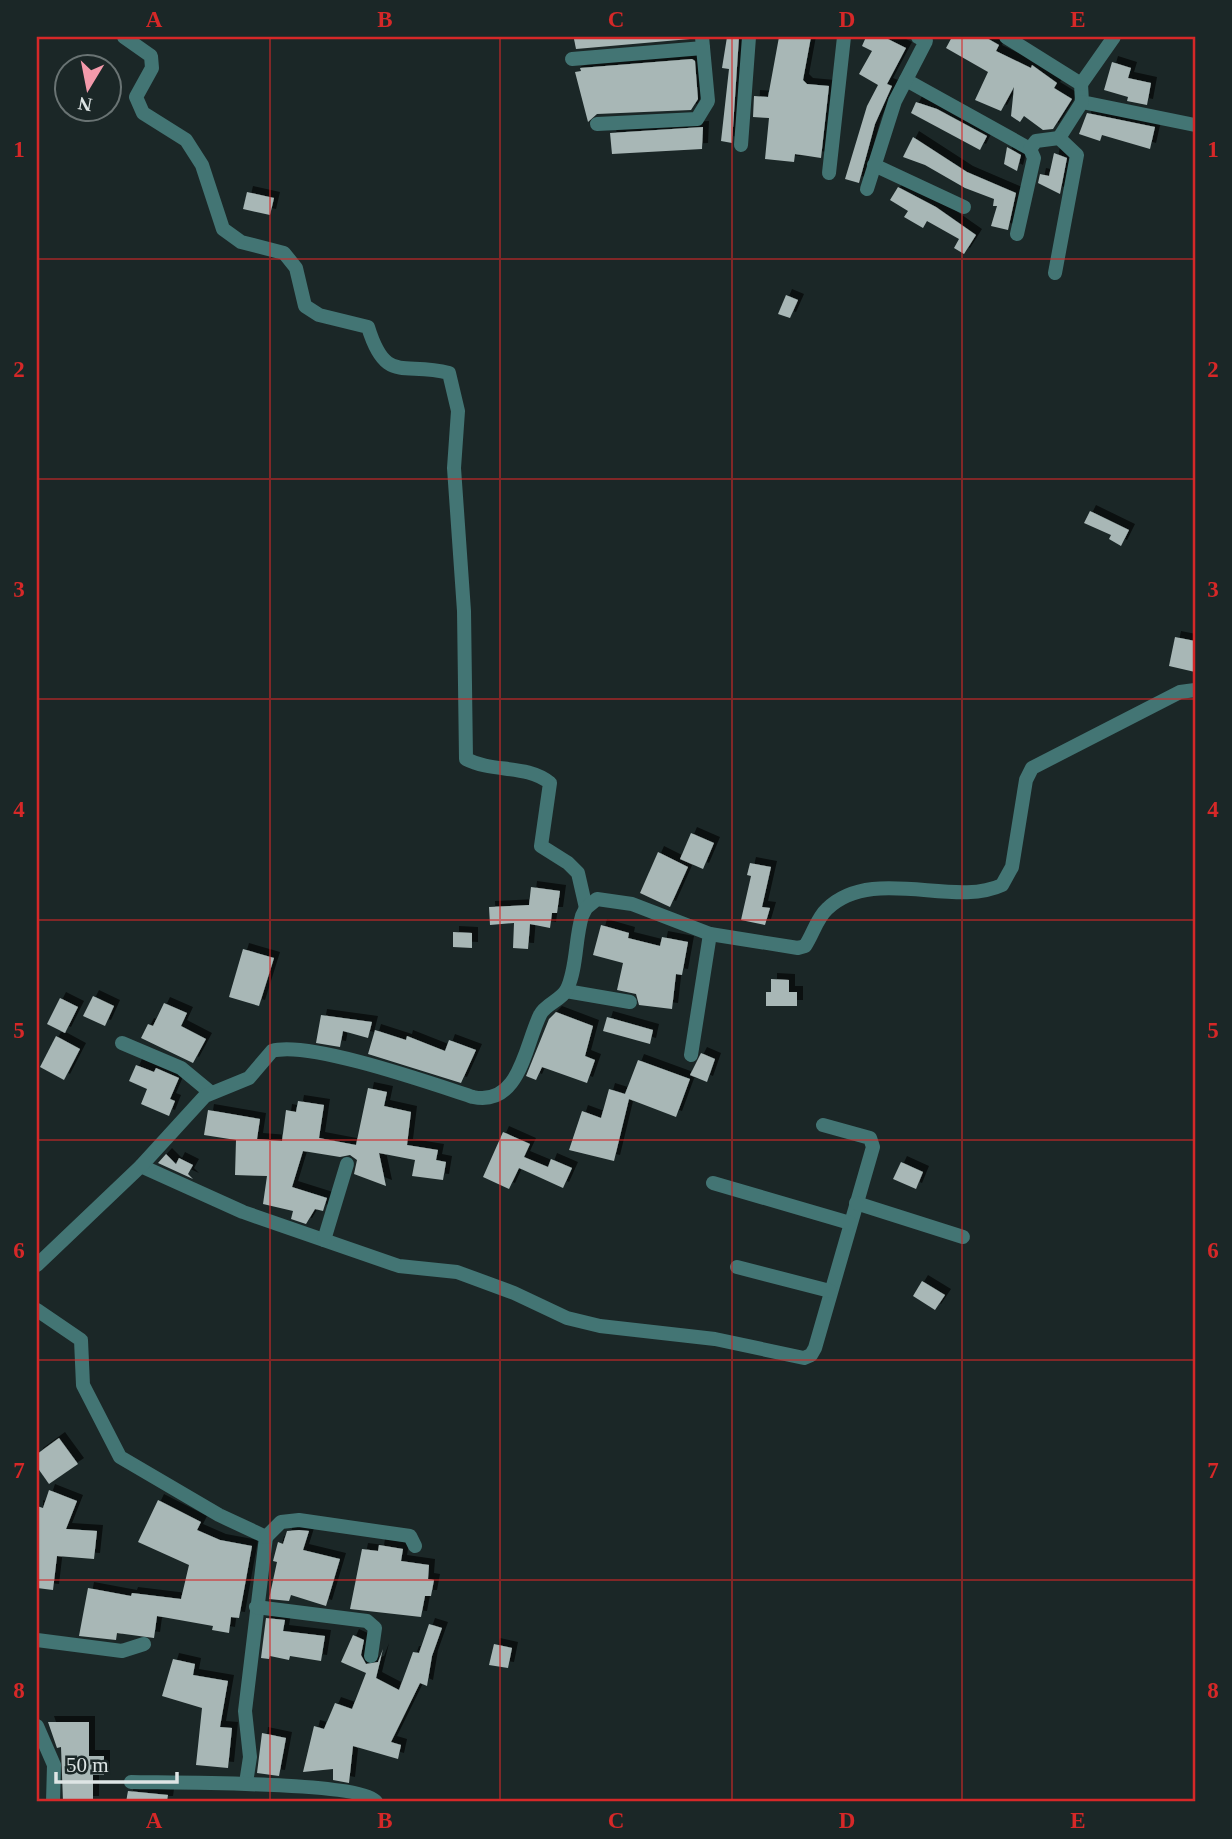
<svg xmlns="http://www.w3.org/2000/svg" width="1232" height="1839" viewBox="0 0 1232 1839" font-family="'Times New Roman',serif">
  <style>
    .building { fill: #a8b7b6; filter: url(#shadow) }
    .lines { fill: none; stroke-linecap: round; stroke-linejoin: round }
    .minor { stroke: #437574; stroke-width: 14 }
    .grid { fill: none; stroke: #d62828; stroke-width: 2; stroke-opacity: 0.55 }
    .neatline { fill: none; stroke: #d62828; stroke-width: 2.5 }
    .grid-label { font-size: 23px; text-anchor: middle; font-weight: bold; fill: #d62828 }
  </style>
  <defs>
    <filter id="shadow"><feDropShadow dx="6" dy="-6" stdDeviation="0" flood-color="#0009"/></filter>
  </defs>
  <rect width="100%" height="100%" fill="#1b2727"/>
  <!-- building -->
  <g class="building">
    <polygon points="584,37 690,37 690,39 576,49 574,39"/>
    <polygon points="727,37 739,37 732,143 721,141 729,69 722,68"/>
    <polygon points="779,37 811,37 803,80 807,84 829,86 821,158 795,154 794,162 765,159 769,118 753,117 754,96 768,97"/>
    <polygon points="866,37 884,37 906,48 887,84 892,86 875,124 859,183 845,179 867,106 878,85 859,74 872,51 862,46"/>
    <polygon points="952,37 985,37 999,45 996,51 1031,68 1032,65 1057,83 1054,88 1072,99 1053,129 1043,130 1024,116 1020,122 1011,116 1014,87 1001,111 975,100 988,72 946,48"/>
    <polygon points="692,59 695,61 698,99 691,110 597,114 588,122 575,72 581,71 580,68"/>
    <polygon points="1112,62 1131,68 1128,78 1151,83 1147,105 1127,101 1128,97 1104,90"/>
    <polygon points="916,102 937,109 987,136 980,150 911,113"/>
    <polygon points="1087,113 1155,127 1150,149 1102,135 1100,141 1079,134"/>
    <polygon points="703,127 702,149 612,154 610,133"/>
    <polygon points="913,137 967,172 1016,193 1008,230 991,226 997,206 993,206 994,199 965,188 925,165 903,157"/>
    <polygon points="1007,147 1021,155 1017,171 1004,164"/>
    <polygon points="1054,153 1067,158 1060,194 1038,183 1040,174 1049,176"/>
    <polygon points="898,187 936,207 976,235 964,254 954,248 959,239 927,221 923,228 904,217 908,211 890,200"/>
    <polygon points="247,192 274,198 270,215 243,209"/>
    <polygon points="786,295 798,300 790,318 778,314"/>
    <polygon points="1090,511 1129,530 1121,546 1109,539 1111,535 1084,523"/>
    <polygon points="1175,637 1195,641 1195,672 1169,666"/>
    <polygon points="691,833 714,843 703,869 680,859"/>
    <polygon points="658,852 688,867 670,907 640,893"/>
    <polygon points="750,863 771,867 762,907 770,908 765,925 741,920 751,876 747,875"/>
    <polygon points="531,887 560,891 557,913 552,913 550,928 530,924 528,949 513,948 514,923 490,925 489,907 529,905"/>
    <polygon points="601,925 629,933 628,938 660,946 662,937 688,942 682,975 676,974 672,1009 639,1005 636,994 617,990 623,963 593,955"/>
    <polygon points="453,932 472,933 472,948 453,947"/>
    <polygon points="243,949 274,958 259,1006 229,997"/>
    <polygon points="771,979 789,980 789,992 797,992 797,1006 766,1006 766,992 771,992"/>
    <polygon points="93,996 114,1006 105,1026 83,1016"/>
    <polygon points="60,998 78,1007 65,1033 47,1024"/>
    <polygon points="164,1003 187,1013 181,1026 206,1039 193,1063 141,1038 148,1024 153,1026"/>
    <polygon points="556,1012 593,1026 585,1056 595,1060 587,1083 542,1067 536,1080 526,1076 549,1019"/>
    <polygon points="321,1015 372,1022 368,1038 343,1031 340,1047 316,1043"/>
    <polygon points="607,1017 653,1030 650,1044 603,1031"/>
    <polygon points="375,1030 406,1040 407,1036 445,1051 449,1040 476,1050 461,1083 368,1054"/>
    <polygon points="56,1036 80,1049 64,1080 40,1067"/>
    <polygon points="701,1053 715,1059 707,1082 690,1075"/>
    <polygon points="638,1060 690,1079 676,1117 629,1099 614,1161 569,1150 582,1111 601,1118 609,1089 625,1094"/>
    <polygon points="136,1065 154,1072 156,1068 179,1078 170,1099 175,1101 169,1116 141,1104 147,1089 129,1081"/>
    <polygon points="368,1088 387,1092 384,1106 411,1112 407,1145 438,1150 436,1160 446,1162 443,1180 412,1176 415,1160 379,1153 386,1186 354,1174 357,1160 350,1155 340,1157 303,1151 292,1187 327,1198 323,1211 315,1209 306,1224 291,1219 293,1211 263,1204 267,1176 235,1175 236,1140 204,1135 208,1110 260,1119 257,1139 282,1141 286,1110 296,1112 298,1101 324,1105 319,1138 356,1145"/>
    <polygon points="503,1132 530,1144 524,1157 548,1167 551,1159 572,1168 563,1188 519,1168 509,1189 483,1177"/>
    <polygon points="166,1154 176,1164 179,1158 193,1165 188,1174 193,1179 158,1163"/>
    <polygon points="901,1162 923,1172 916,1189 893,1179"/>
    <polygon points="922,1281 945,1295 935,1310 913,1296"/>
    <polygon points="59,1438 78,1464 49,1484 37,1467 37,1454"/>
    <polygon points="49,1490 77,1501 66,1529 97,1531 94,1559 57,1556 53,1590 37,1588 37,1506 43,1508"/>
    <polygon points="158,1500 201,1522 197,1530 220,1540 252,1546 239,1618 231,1617 229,1633 212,1630 213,1626 157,1616 154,1638 117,1633 116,1640 79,1636 88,1588 131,1596 132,1593 181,1599 189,1565 138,1542"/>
    <polygon points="299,1530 309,1531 303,1550 340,1559 326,1606 291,1595 289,1601 269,1599 277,1562 273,1561 278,1542 283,1544 287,1531"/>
    <polygon points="379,1545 403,1549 401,1561 429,1565 428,1579 434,1580 431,1596 425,1596 421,1617 350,1609 362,1549 378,1551"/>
    <polygon points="266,1618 285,1620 283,1631 325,1636 321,1661 290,1656 289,1660 270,1656 269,1659 261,1658"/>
    <polygon points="429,1624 442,1628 432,1656 427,1686 420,1683 391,1742 401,1745 398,1759 353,1746 349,1783 333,1780 333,1769 303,1772 314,1726 324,1729 335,1703 352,1709 366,1673 341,1662 353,1635 364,1640 361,1655 366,1664 378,1662 383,1649 376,1678 399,1690 413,1652 419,1653"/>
    <polygon points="494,1644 512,1648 508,1668 489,1665"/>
    <polygon points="173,1659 195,1664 193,1675 228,1681 220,1727 232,1728 228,1768 196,1765 202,1708 162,1696"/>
    <polygon points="48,1722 89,1722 89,1756 104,1756 104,1775 93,1775 93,1802 63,1802 61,1747 57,1748"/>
    <polygon points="262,1733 286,1738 279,1776 257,1773"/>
    <polygon points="128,1791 168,1795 167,1802 126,1802"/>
  </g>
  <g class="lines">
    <!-- minor -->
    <g class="minor">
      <path d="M124,37L151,56L152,68L136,97L143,113L186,140L202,165L223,229L241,242L284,253L296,268L305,306L319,315L368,327C386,385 403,361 449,373L458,411L454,468L464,611L466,759C493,773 526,764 550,783L541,846L568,863L578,873L586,908"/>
      <polyline points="1006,37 1081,84 1082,102 1195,125"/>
      <polyline points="572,59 703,48"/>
      <polyline points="906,80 1030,149 1034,158 1017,234"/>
      <polyline points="1081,84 1114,37"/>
      <polyline points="597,124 697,119 708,101 702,37"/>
      <polyline points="1059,138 1082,102"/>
      <polyline points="741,145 749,37"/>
      <polyline points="1030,149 1036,141 1059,138 1077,155 1055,273"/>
      <polyline points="874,165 964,207"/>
      <polyline points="829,173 844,37"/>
      <polyline points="867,189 895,101 926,41 918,37"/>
      <polyline points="566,991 630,1002"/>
      <polyline points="122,1043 181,1068 210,1092"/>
      <polyline points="691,1055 710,934"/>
      <polyline points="141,1166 243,1212 399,1266 457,1272 514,1293 567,1318 600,1326 715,1339 804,1358 811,1355 815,1348 873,1147 870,1138 823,1125"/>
      <polyline points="713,1183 850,1223"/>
      <polyline points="856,1203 963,1237"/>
      <polyline points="324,1240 347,1164"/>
      <path d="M37,1265L141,1166L205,1096L249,1078L272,1051C308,1040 433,1084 473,1097C520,1107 525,1045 540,1015C545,1004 562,1000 567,989C577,968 575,939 582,916L586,908L597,899L632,904L710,934L798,948L805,946C813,934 817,918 827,909C872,865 954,908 1002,885L1012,867L1026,780L1032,768L1180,692L1195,690"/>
      <polyline points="737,1267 830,1291"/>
      <polyline points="37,1310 81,1340 83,1385 120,1457 219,1515 266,1537 245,1711 250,1757 246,1783"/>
      <polyline points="266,1537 281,1522 299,1520 410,1536 415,1546"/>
      <polyline points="256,1607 367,1621 375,1628 371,1656"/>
      <polyline points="37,1640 122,1651 144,1644"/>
      <polyline points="37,1726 54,1765 53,1802"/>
      <path d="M131,1782C166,1783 362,1781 376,1802"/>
    </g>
  </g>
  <!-- grid -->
  <path class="grid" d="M270,37V1802M500,37V1802M732,37V1802M962,37V1802M37,259H1195M37,479H1195M37,699H1195M37,920H1195M37,1140H1195M37,1360H1195M37,1580H1195"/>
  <!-- border -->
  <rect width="1232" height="1839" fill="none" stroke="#1b2727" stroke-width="77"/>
  <!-- north arrow -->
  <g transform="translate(88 88) rotate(190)"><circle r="33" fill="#1b2727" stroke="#697373" stroke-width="2"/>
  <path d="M0-5L12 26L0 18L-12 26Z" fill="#f39aab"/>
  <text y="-10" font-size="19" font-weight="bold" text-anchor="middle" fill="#dee5e5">N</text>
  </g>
  <!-- scale -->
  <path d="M56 1772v10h121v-10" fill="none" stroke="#dee5e5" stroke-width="3.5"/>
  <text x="66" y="1772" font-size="21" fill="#dee5e5" stroke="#1b2727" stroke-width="5" paint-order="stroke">50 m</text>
  <rect x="38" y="38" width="1156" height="1762" class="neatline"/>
  <g class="grid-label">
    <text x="154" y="27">A</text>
    <text x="385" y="27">B</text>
    <text x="616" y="27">C</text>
    <text x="847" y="27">D</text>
    <text x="1078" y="27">E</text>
    <text x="19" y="157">1</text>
    <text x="1213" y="157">1</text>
    <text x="19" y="377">2</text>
    <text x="1213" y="377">2</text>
    <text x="19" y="597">3</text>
    <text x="1213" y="597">3</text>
    <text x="19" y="817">4</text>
    <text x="1213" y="817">4</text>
    <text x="19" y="1038">5</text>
    <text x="1213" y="1038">5</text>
    <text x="19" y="1258">6</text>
    <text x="1213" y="1258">6</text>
    <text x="19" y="1478">7</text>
    <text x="1213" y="1478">7</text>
    <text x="19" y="1698">8</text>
    <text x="1213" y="1698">8</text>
    <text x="154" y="1828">A</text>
    <text x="385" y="1828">B</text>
    <text x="616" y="1828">C</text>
    <text x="847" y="1828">D</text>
    <text x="1078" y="1828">E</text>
  </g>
</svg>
